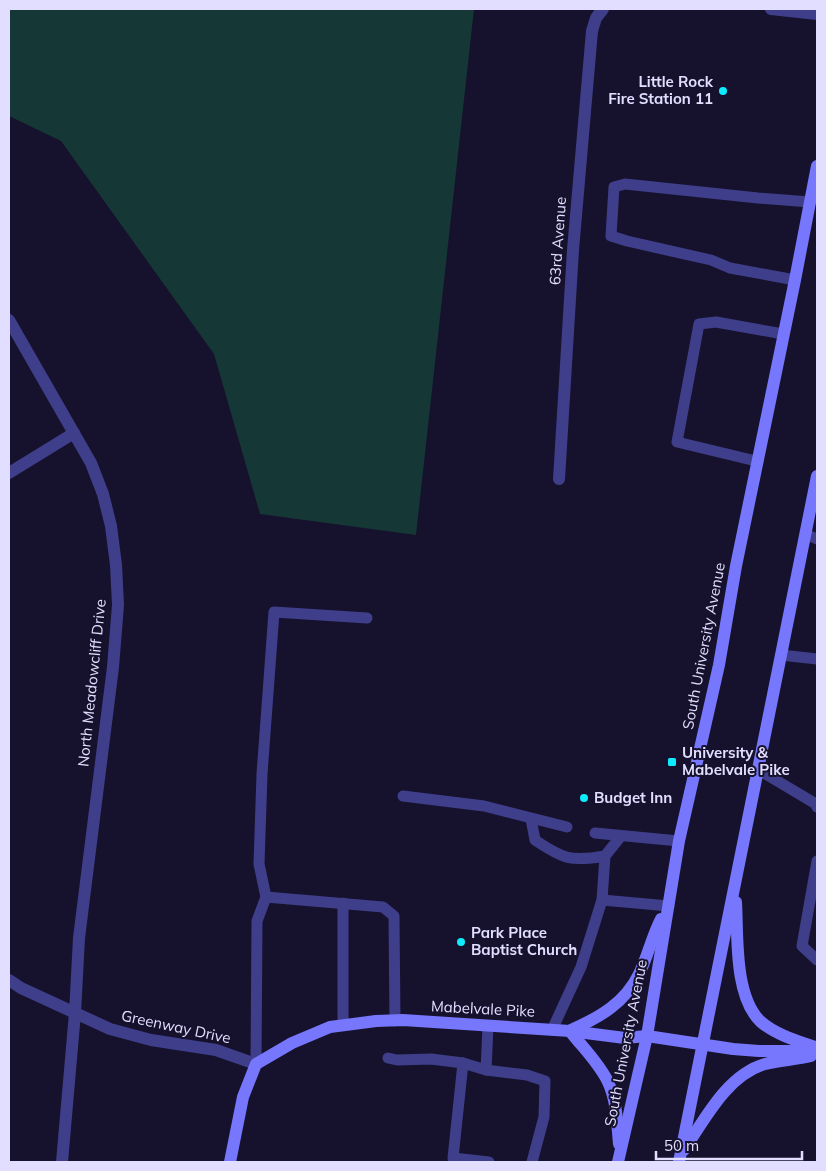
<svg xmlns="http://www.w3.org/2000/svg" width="826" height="1171" viewBox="0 0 826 1171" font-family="Mulish,sans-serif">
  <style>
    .green { fill: #153735 }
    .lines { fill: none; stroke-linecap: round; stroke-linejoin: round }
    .lane { stroke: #3f3e8b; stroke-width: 11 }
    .street { stroke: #3f3e8b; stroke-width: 12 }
    .secondary { stroke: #7777fd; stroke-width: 12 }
    .poi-dot { fill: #0debfc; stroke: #16122d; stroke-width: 2 }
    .labels { text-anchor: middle; stroke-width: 4; stroke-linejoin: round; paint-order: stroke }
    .poi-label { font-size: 15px; font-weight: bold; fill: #e1deff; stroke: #16122d; text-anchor: start }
    .street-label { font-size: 15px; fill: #e1deff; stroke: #16122d }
  </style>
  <rect width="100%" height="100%" fill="#16122d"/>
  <!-- green -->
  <polygon class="green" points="9,9 474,9 416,535 260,514 214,354 61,141 9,116"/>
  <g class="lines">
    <!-- lane -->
    <g class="lane">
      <polyline points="795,280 730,268 711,260 627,241 611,236 614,187 625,184 758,198 810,202"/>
      <polyline points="756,461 677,442 699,324 716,322 783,334"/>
      <polyline points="805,534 817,539"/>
      <polyline points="781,655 817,659"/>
      <polyline points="757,769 816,804 817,807"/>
      <polyline points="403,796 484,806 567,827"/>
      <path d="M531,819L535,840C563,859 571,862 605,856L621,836"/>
      <polyline points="595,833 679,841"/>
      <polyline points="817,861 802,946 817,960"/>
      <polyline points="266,897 259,864 262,774 274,612 367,618"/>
      <polyline points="602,900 669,906"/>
      <polyline points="343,1025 343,903"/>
      <polyline points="488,1026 486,1070 527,1075 545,1081 544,1117 532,1162"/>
      <polyline points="552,1030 581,967 602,900 605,856"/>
      <polyline points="388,1058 397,1060 431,1059 463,1063 453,1158 489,1162"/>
      <polyline points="463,1063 486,1070"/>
      <polyline points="256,1064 257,921 266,897 383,907 394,916 395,1021"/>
    </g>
    <!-- street -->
    <g class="street">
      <polyline points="771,9 817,14"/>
      <polyline points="9,320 91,463 103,494 111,526 116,565 118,605 113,667 79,938 75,1013 62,1162"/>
      <polyline points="9,473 74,433"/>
      <polyline points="559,479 573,250 592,31 596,18 603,9"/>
      <polyline points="9,980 21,988 110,1029 151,1040 216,1050 256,1064"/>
    </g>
    <!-- secondary -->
    <g class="secondary">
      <path d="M736,902C738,936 734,995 760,1021C774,1034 797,1041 815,1047"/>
      <path d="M571,1030C600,1017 625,1003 639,974C648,956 652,936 661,919"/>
      <path d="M570,1031C583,1048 599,1063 608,1082C617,1101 617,1124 619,1144"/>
      <path d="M684,1150C705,1119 727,1075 765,1064C780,1060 796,1060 811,1056"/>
      <polyline points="230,1162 243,1097 256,1064 292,1043 330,1027 376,1021 403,1020 570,1031 625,1038 647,1036 733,1049 759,1051 817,1051"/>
      <polyline points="618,1162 647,1036 679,841 719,665 736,566 795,280 817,166"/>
      <polyline points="679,1162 817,476"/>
    </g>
  </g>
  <!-- markers -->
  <g class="poi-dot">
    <circle cx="723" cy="91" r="5"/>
    <rect x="667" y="757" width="10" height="10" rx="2.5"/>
    <circle cx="584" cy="798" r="5"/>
    <circle cx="461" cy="942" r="5"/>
  </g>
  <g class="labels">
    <!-- poi labels -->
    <g class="poi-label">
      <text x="713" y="87" text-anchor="end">Little Rock<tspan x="713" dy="17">Fire Station 11</tspan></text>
      <text x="682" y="758">University &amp;<tspan x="682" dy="17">Mabelvale Pike</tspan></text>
      <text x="594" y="803">Budget Inn</text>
      <text x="471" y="938">Park Place<tspan x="471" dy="17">Baptist Church</tspan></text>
    </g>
    <!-- street labels -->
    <g class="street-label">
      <text transform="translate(558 241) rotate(-86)" y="5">63rd Avenue</text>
      <text transform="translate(704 646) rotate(-79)" y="5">South University Avenue</text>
      <text transform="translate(92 683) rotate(-84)" y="5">North Meadowcliff Drive</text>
      <text transform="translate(483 1009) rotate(3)" y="5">Mabelvale Pike</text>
      <text transform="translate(176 1027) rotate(12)" y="5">Greenway Drive</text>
      <text transform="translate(626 1043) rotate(-79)" y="5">South University Avenue</text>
    </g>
  </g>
  <!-- border -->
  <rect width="826" height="1171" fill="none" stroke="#e1deff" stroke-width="20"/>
  <!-- scale -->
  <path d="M656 1151v8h146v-8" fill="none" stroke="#e1deff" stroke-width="2.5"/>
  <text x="664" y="1151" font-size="15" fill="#e1deff" stroke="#16122d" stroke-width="4" paint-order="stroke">50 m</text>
</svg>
